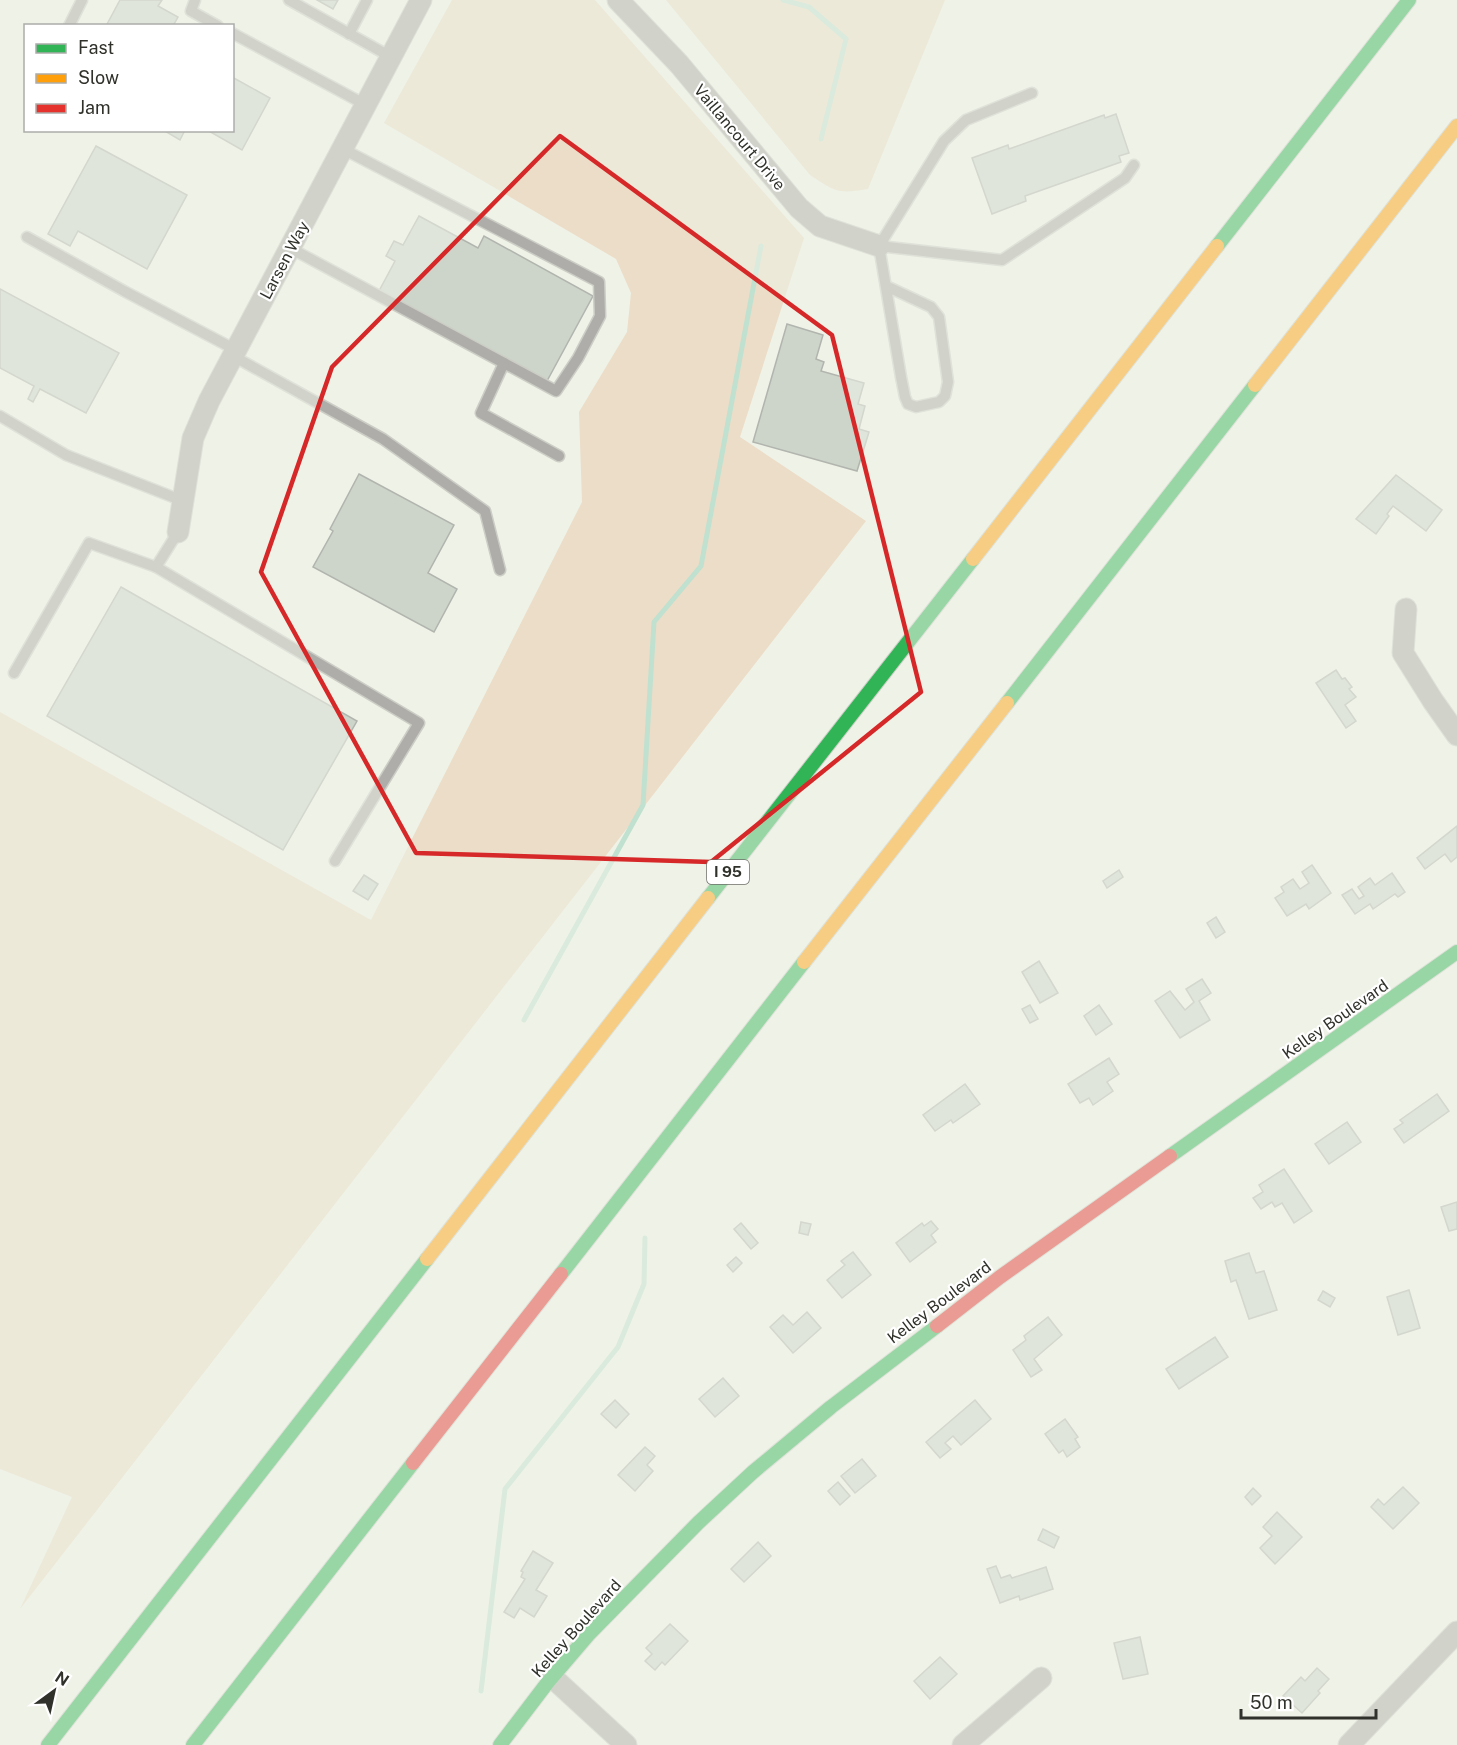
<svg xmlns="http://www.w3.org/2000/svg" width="1457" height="1745" viewBox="0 0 1457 1745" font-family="'Public Sans',sans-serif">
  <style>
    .green { fill: #ecddc8 }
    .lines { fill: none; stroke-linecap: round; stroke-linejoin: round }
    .stream { stroke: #c0e1cf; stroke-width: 5 }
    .building { fill: #cdd4c9; stroke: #b1b5ae; stroke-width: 1.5 }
    .lane-casing { stroke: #cccec6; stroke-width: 13 }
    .street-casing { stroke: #cccec6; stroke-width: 23 }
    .fast-casing { stroke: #cccec6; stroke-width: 16 }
    .slow-casing { stroke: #cccec6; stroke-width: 16 }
    .jam-casing { stroke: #cccec6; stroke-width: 16 }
    .lane { stroke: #aeada9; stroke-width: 10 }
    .street { stroke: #aeada9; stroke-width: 21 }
    .fast { stroke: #30b455; stroke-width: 14 }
    .slow { stroke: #ff9f0a; stroke-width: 14 }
    .jam { stroke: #e5322d; stroke-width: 14 }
    .marked { fill: none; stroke: #d62828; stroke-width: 4.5; stroke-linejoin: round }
    .labels { text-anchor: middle; stroke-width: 4.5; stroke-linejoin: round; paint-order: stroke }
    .shield { fill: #fff; stroke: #6e6f6a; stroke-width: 1.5 }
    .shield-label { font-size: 15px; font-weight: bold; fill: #30312a }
    .street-label { font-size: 16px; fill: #30312a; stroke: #fff }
  </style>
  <rect width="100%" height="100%" fill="#eff2e7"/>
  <!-- green -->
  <g class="green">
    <polygon points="452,0 595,0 804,238 740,437 866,521 20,1609 72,1497 0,1469 0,712 371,920 582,502 579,412 627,332 631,293 616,259 384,123"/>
    <path d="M666,0H945L868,189C837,194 836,192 810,175Z"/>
  </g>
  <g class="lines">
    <!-- stream -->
    <g class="stream">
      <polyline points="783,0 809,7 846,39 821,139"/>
      <polyline points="524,1020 643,805 654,622 701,566 761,246"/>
      <polyline points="481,1691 505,1489 618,1347 644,1284 645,1238"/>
    </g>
  </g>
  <!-- building -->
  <g class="building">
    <polygon points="120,0 162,0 158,6 178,17 173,26 106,26"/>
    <polygon points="317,0 338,0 333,9"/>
    <polygon points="232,77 270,98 242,150 207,130 232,130"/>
    <polygon points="1116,114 1129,153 1119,156 1121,162 1025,196 1026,201 992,214 972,158 1008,145 1009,149 1104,115 1105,118"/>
    <polygon points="163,130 185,130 180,140"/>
    <polygon points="96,146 187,195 147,269 78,231 70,246 48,234"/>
    <polygon points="419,216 478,248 484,236 593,296 547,381 379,291 395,261 386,256 394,241 403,245"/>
    <polygon points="0,289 119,353 86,413 40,389 33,402 28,399 34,386 0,368"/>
    <polygon points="787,324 823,335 816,359 824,362 821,371 864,383 858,404 865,406 859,429 869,432 857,471 753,442"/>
    <polygon points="359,474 454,525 428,573 457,589 434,632 313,567 333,531 330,529"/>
    <polygon points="1396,475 1442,510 1426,531 1393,506 1387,514 1389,516 1376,534 1356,519"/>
    <polygon points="121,587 357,721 283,850 47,716"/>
    <polygon points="1336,670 1342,679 1345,678 1352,687 1349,689 1356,697 1345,705 1356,721 1346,728 1316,683"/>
    <polygon points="1457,826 1457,857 1451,862 1445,854 1425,869 1417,858"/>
    <polygon points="1312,865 1331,893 1309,909 1306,904 1287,916 1275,898 1284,892 1281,887 1293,879 1300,889 1309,883 1302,872"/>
    <polygon points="1119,870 1123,877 1107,888 1103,881"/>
    <polygon points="1392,873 1405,892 1398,897 1395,894 1373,909 1370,904 1355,914 1342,895 1352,889 1359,899 1364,896 1358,887 1370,878 1375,885"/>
    <polygon points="364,875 378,884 368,900 353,891"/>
    <polygon points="1216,917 1225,932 1216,938 1207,923"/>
    <polygon points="1039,961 1058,993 1040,1003 1022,972"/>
    <polygon points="1202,979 1211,993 1199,1001 1210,1020 1180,1038 1155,1001 1170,991 1185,1010 1194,1002 1186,989"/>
    <polygon points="1030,1005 1038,1019 1030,1023 1022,1009"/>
    <polygon points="1099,1005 1112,1024 1096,1035 1084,1016"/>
    <polygon points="1109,1058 1119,1074 1107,1082 1113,1091 1093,1105 1089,1098 1080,1103 1068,1084"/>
    <polygon points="965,1084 980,1104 953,1123 951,1120 935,1131 923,1115"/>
    <polygon points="1437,1094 1449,1111 1404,1143 1394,1129 1403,1123 1400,1120"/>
    <polygon points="1347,1122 1361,1142 1329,1164 1315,1144"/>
    <polygon points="1284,1169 1312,1211 1294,1223 1282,1203 1275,1207 1272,1202 1261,1209 1253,1198 1263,1192 1259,1185"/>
    <polygon points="1457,1202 1457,1229 1449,1231 1441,1207"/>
    <polygon points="931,1221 938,1229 931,1235 936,1242 910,1262 896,1243 922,1223 924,1226"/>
    <polygon points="801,1222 811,1224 808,1235 799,1233"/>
    <polygon points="741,1223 758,1243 751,1249 734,1229"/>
    <polygon points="853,1252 871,1275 842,1298 827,1280 845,1265 841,1261"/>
    <polygon points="1249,1253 1256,1273 1264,1271 1277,1310 1249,1319 1236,1280 1231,1282 1225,1261"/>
    <polygon points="736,1257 742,1263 733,1272 727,1265"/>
    <polygon points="1409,1290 1420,1328 1398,1335 1387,1297"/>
    <polygon points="1323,1291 1335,1298 1330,1307 1318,1300"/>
    <polygon points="807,1312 821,1328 793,1353 770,1327 783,1315 793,1325"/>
    <polygon points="1048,1317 1062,1335 1034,1359 1042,1370 1031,1377 1013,1350 1026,1340 1024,1336"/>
    <polygon points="1215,1337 1228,1357 1179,1389 1166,1369"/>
    <polygon points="723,1378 739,1396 715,1417 699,1399"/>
    <polygon points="615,1400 629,1414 616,1428 601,1414"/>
    <polygon points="975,1400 991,1419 961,1445 953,1436 945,1443 951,1449 940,1458 926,1442"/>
    <polygon points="1065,1419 1078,1437 1075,1439 1080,1447 1067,1457 1063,1450 1059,1453 1045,1434"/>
    <polygon points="645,1447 655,1456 647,1465 653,1471 635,1491 618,1475"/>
    <polygon points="862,1459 876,1476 855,1493 841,1476"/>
    <polygon points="838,1482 850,1496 840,1505 828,1491"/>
    <polygon points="1403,1487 1419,1503 1393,1529 1371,1507 1378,1499 1384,1505"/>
    <polygon points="1253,1488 1261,1496 1252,1505 1245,1497"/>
    <polygon points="1277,1512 1302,1537 1275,1564 1260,1548 1272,1536 1263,1527"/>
    <polygon points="1043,1529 1059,1537 1054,1548 1038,1540"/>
    <polygon points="758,1542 771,1556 744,1582 731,1569"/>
    <polygon points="533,1551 553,1563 536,1590 547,1596 534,1617 520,1608 514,1618 504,1612 525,1579 521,1577 523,1572 521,1571"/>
    <polygon points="996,1566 1001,1578 1010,1575 1012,1578 1046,1567 1053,1589 1020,1600 1019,1596 1000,1603 987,1569"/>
    <polygon points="670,1624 688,1641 665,1665 662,1662 655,1670 645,1661 652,1654 646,1648"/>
    <polygon points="1140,1637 1148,1674 1123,1679 1114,1643"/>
    <polygon points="940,1657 957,1674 930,1699 914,1681"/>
    <polygon points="1317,1668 1329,1679 1318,1691 1320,1693 1302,1713 1283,1696 1301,1677 1305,1681"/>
  </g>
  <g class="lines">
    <defs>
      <g id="lane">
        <polyline points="195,0 191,11 218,26"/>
        <polyline points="289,0 391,57"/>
        <polyline points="69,26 82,0"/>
        <polyline points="232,33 366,105"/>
        <polyline points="349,34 367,0"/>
        <polyline points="27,237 124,291 236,350"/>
        <polyline points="879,246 1002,260 1125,178 1134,165"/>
        <polyline points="290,248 556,391 578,358 600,316 599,282 343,149"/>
        <polyline points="886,286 931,307 939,317 948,382 945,396 939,402 916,407 908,404 905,397 901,377 879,246 944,141 966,120 1032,93"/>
        <polyline points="233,356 383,439 485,511 500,570"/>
        <polyline points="504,363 481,413 559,456"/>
        <polyline points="0,416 66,455 183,501"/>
        <polyline points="178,532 156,567 419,723 335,861"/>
        <polyline points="14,673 89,543 156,567"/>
      </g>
      <g id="street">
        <polyline points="618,0 679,64 799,208 820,226 879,246"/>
        <polyline points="178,532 193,438 209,401 421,0"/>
        <polyline points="1406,609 1403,653 1433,701 1457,735"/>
        <polyline points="552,1677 626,1745"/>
        <polyline points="963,1745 1041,1678"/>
        <polyline points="1349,1745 1457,1632"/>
      </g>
      <g id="fast">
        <polyline points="1217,246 1409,0"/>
        <polyline points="1007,703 1255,385"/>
        <polyline points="708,898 973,559"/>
        <polyline points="1170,1156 1457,952"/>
        <polyline points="561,1274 804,962"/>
        <polyline points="48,1745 427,1259"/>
        <polyline points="193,1745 413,1463"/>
        <polyline points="500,1745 548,1682 589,1634 698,1523 753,1472 831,1407 937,1326"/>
      </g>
      <g id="slow">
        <polyline points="1255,385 1457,126"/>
        <polyline points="973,559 1217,246"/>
        <polyline points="804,962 1007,703"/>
        <polyline points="427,1259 708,898"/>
      </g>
      <g id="jam">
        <polyline points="937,1326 1000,1277 1170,1156"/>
        <polyline points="413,1463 561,1274"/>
      </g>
    </defs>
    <!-- lane casing -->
    <use href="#lane" class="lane-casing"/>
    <!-- street casing -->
    <use href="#street" class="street-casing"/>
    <!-- fast casing -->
    <use href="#fast" class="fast-casing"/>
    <!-- slow casing -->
    <use href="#slow" class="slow-casing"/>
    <!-- jam casing -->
    <use href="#jam" class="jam-casing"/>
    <!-- lane -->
    <use href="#lane" class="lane"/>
    <!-- street -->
    <use href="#street" class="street"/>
    <!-- fast -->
    <use href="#fast" class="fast"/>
    <!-- slow -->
    <use href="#slow" class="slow"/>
    <!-- jam -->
    <use href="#jam" class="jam"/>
  </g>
  <!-- marked area -->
  <path d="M0 0H1457V1745H0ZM560,136L832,335L921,692L711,862L416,853L261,572L332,367Z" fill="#eff2e7" fill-opacity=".55" fill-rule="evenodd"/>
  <path class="marked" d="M560,136L832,335L921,692L711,862L416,853L261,572L332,367Z"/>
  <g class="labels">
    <!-- shield labels -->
    <rect class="shield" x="707" y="860" width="42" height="24" rx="4.5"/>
    <g class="shield-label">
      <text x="728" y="877">I 95</text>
    </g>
    <!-- street labels -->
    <g class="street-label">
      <text transform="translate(740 137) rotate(50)" y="6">Vaillancourt Drive</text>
      <text transform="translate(284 260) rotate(-62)" y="6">Larsen Way</text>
      <text transform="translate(1335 1019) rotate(-35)" y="6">Kelley Boulevard</text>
      <text transform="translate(939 1302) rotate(-37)" y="6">Kelley Boulevard</text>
      <text transform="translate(576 1628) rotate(-48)" y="6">Kelley Boulevard</text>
    </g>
  </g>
  <!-- legend -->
  <rect x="24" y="24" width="210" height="108" fill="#ffffff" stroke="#acadaa" stroke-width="1.5"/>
  <rect x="36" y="44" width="30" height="9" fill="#30b455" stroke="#acadaa" stroke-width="1.5"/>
  <text x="78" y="54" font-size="18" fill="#30312a">Fast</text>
  <rect x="36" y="74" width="30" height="9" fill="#ff9f0a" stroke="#acadaa" stroke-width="1.5"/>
  <text x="78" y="84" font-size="18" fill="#30312a">Slow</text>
  <rect x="36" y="104" width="30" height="9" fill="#e5322d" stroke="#acadaa" stroke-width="1.5"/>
  <text x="78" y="114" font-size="18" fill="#30312a">Jam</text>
  <!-- north arrow -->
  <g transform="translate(54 1691) rotate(33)" stroke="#ffffff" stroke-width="4.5" paint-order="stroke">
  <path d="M0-4.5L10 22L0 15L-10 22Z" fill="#30312a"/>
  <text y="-9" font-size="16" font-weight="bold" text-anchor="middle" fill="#30312a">N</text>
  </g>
  <!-- scale -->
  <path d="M1241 1709v9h135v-9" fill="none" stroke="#30312a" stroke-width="3"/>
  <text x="1250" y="1709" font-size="18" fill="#30312a" stroke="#ffffff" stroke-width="4.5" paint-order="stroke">50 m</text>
</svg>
